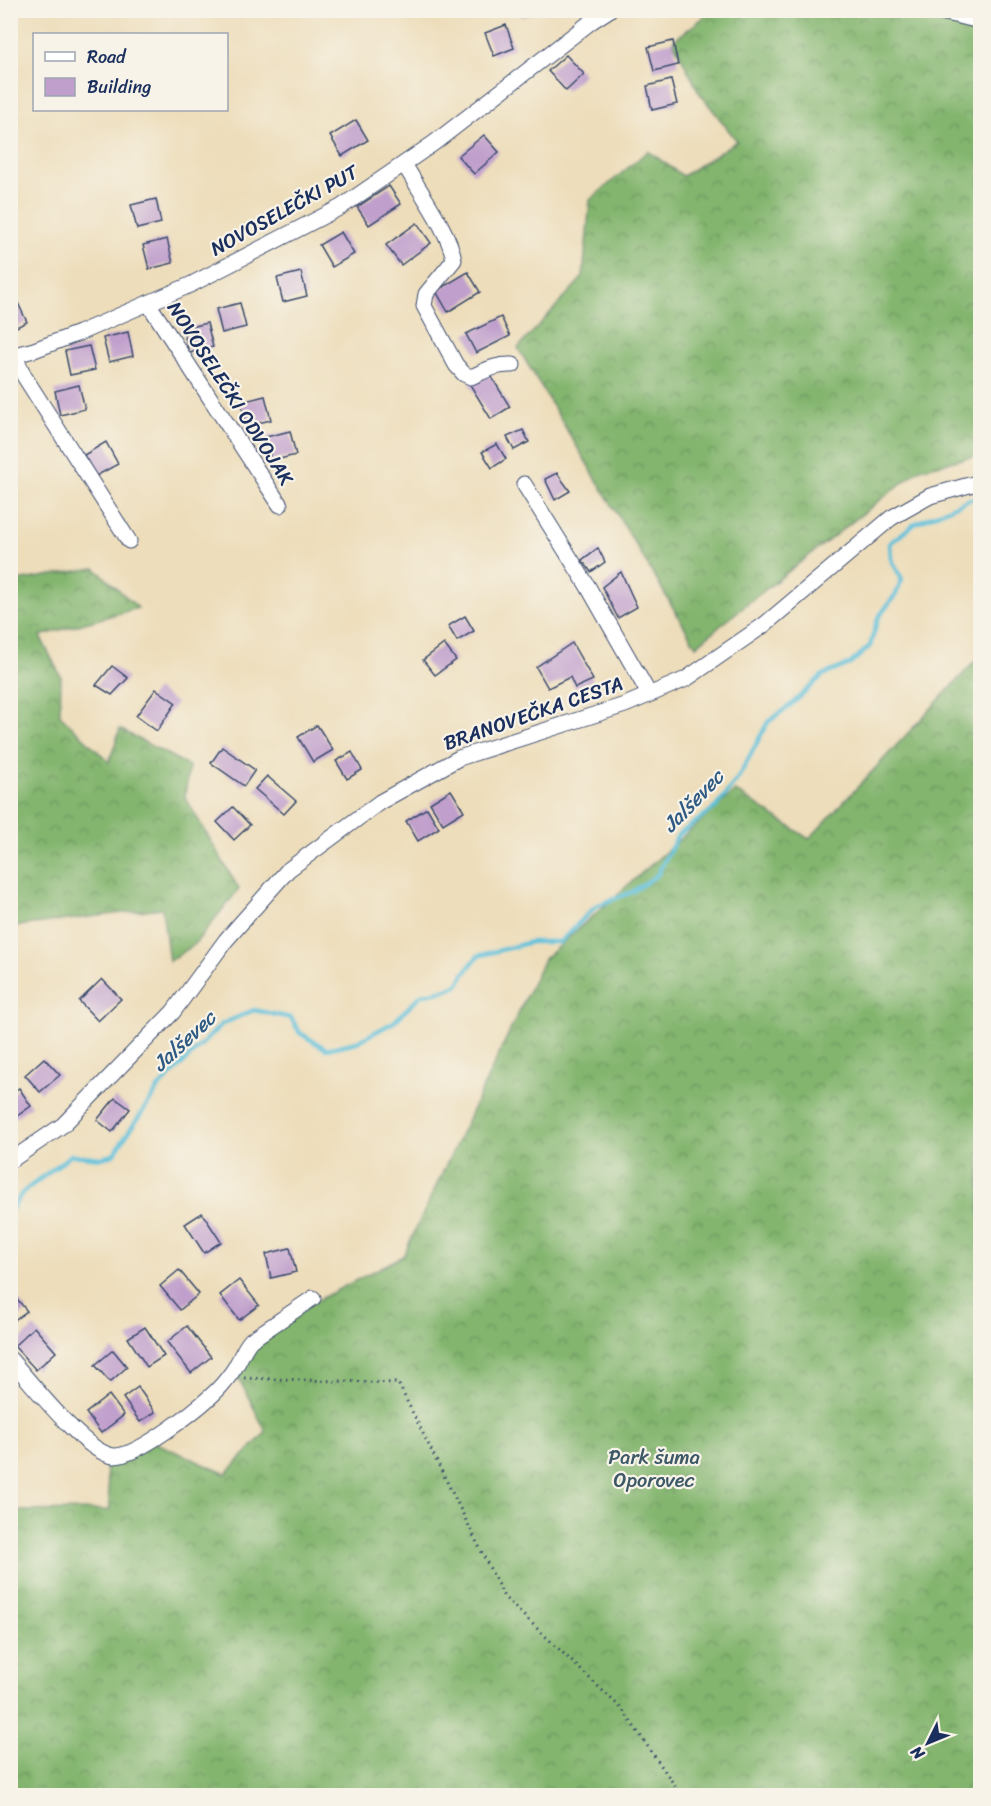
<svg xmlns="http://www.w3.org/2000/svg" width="991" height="1806" viewBox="0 0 991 1806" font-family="Sriracha,sans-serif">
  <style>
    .forest { fill: url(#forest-crowns); stroke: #4f7266; stroke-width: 1.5 }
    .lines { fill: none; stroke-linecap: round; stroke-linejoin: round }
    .stream { stroke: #5cc0da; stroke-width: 4.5 }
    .building { fill: #c09fcc }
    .minor-casing { stroke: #3a496c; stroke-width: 17 }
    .path { stroke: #3a496c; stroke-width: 3; stroke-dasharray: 1.5 4.5; stroke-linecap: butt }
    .minor { stroke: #fff; stroke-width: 15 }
    .labels { text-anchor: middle; stroke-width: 4.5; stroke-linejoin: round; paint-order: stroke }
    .street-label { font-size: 20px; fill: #1b2f5e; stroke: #f7f3e8 }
    .park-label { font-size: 20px; fill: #3d5866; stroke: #f7f3e8 }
    .water-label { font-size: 21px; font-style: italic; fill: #2e5a83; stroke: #f7f3e8 }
  </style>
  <defs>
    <pattern id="forest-crowns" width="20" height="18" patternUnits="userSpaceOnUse" patternTransform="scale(1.5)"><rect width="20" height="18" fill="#83b56e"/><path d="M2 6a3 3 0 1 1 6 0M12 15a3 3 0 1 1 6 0" fill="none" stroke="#6a945e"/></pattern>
  </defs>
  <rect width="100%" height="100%" fill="#f7f3e8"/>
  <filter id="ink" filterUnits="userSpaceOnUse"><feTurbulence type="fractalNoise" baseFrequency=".0167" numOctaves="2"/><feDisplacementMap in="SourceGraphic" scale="12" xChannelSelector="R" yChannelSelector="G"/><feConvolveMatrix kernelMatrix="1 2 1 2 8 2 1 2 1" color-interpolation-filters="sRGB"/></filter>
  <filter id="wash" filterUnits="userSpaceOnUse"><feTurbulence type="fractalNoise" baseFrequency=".008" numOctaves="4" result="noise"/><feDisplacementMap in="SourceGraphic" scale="24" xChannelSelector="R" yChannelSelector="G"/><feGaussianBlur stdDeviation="1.35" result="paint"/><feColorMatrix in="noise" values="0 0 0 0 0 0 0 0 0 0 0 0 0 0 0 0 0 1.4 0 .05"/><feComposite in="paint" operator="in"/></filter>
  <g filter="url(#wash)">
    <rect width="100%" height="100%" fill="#edddba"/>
    <!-- forest -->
    <g class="forest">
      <polygon points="712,11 980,11 980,455 920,469 743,607 696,646 518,348 583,277 590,200 648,151 683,176 737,141 699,92 673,41"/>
      <polygon points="95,568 138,608 40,636 61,677 60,715 109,762 120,729 189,766 185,797 239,889 194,945 169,961 162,908 11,927 11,582"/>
      <polygon points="980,656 980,1795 11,1795 10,1511 110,1510 105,1455 145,1438 226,1474 266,1432 238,1377 264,1328 403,1256 544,959 735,791 809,839"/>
    </g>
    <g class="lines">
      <!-- stream -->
      <polyline class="stream" points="10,1212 22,1193 71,1155 101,1158 113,1155 160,1086 222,1024 254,1010 291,1018 300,1033 326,1049 357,1042 394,1022 421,995 445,990 459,984 463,975 478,956 531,942 560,942 596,906 632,892 657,875 678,835 716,807 738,778 768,722 793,703 823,675 850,664 870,646 878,618 896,594 902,579 891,559 890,543 916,523 970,499 979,499 980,501"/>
    </g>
    <g id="blocks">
      <!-- building -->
      <g class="building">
        <polygon points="520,10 539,10 540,11 522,17"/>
        <polygon points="506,25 514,48 494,56 485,33"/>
        <polygon points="673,41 678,65 654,71 648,47"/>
        <polygon points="566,55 584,74 566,91 548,71"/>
        <polygon points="671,80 677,104 652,110 647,86"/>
        <polygon points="356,120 368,140 342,156 330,136"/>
        <polygon points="484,135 499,152 474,174 458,156"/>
        <polygon points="389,186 401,204 369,225 357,207"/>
        <polygon points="156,199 161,223 137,229 131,205"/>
        <polygon points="417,223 431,243 401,265 386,245"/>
        <polygon points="341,232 354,254 332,267 319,245"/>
        <polygon points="167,239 173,263 149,269 143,245"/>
        <polygon points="301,272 307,296 283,302 277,278"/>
        <polygon points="468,272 480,292 448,312 436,291"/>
        <polygon points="17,301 27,322 10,330 10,304"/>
        <polygon points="240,303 246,327 222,333 216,309"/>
        <polygon points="501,317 510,336 476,353 466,334"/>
        <polygon points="207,323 213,347 189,353 183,329"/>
        <polygon points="128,332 133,356 109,362 103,338"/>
        <polygon points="89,346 95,370 70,375 65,351"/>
        <polygon points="488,371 510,407 491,419 469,383"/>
        <polygon points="79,385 85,409 60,415 55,391"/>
        <polygon points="265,396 271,420 246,426 241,402"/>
        <polygon points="523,430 529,442 514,450 507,437"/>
        <polygon points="290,431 296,455 271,461 266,437"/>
        <polygon points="106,442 118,464 96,476 84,455"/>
        <polygon points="497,444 506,459 492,468 482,452"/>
        <polygon points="557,473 570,491 555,500 545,479"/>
        <polygon points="598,548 605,562 591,572 582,560"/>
        <polygon points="621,572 637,607 618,618 602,587"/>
        <polygon points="465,616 474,631 457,641 448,626"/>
        <polygon points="572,643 593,680 575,688 570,677 548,688 536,667"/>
        <polygon points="444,644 456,660 435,675 423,660"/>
        <polygon points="112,666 128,678 112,695 96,685"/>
        <polygon points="156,689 176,703 157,731 136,716"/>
        <polygon points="317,725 333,750 313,762 298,737"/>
        <polygon points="222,747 255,770 244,786 211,763"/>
        <polygon points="352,752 362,770 347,779 336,761"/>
        <polygon points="267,776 296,801 284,814 255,789"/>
        <polygon points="451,790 464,811 443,824 430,803"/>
        <polygon points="233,807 250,825 234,840 217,822"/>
        <polygon points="427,808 439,828 418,841 406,821"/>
        <polygon points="102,979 121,999 98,1021 79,1001"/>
        <polygon points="44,1058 60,1075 40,1092 25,1075"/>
        <polygon points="19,1088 31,1106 13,1119 10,1115 10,1094"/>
        <polygon points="115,1098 130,1109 112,1132 97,1120"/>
        <polygon points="202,1213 221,1242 204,1253 185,1224"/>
        <polygon points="290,1248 296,1272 271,1278 266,1254"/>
        <polygon points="179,1270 199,1294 180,1310 160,1286"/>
        <polygon points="239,1280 259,1305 239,1320 220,1295"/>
        <polygon points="13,1294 27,1311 10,1323 10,1296"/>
        <polygon points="187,1326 211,1357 191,1373 167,1342"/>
        <polygon points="34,1327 56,1352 36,1370 14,1346"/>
        <polygon points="145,1327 164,1356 147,1367 128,1338"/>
        <polygon points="113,1350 127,1367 110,1382 95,1365"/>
        <polygon points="138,1387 155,1412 140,1422 123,1398"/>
        <polygon points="109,1395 124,1415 101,1433 86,1413"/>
      </g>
    </g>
  </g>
  <g filter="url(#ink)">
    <use href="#blocks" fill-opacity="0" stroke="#3a496c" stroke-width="1.5"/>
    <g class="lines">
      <defs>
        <g id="minor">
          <polyline points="933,10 980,21"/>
          <path d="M404,164C419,190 450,233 454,260L426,294L424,306L456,365L464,374L471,377C487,370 496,364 513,365"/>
          <polyline points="148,303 280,505"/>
          <polyline points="10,356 34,350 79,333 190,285 341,207 434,143 592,21 609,10"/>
          <polyline points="15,356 24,376 129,541"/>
          <polyline points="524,484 587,585 649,694"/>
          <polyline points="10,1161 63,1125 173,1012 226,940 288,870 380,802 459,758 625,705 686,679 764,625 891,518 930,496 980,482"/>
          <path d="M10,1359C30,1381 86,1454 114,1456C138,1457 205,1404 221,1386C226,1380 233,1372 237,1364C242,1355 244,1348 251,1340L313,1298"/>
        </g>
      </defs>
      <!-- minor casing -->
      <use href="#minor" class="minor-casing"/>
      <!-- path -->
      <polyline class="path" points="244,1378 398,1383 504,1597 622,1709 682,1796"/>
      <!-- minor -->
      <use href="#minor" class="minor"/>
    </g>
  </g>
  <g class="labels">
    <!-- street labels -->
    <g class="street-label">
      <text transform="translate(284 210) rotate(-29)" y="7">NOVOSELEČKI PUT</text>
      <text transform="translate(231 393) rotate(57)" y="7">NOVOSELEČKI ODVOJAK</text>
      <text transform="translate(533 713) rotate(-19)" y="7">BRANOVEČKA CESTA</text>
    </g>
    <!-- park labels -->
    <g class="park-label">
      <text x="654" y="1464">Park šuma<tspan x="654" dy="23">Oporovec</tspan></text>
    </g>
    <!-- water labels -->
    <g class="water-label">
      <text transform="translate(693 801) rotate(-46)" y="7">Jalševec</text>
      <text transform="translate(184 1041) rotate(-43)" y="7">Jalševec</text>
    </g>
  </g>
  <!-- margin -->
  <rect width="991" height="1806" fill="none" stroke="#f7f3e8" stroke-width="36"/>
  <!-- legend -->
  <rect x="33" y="33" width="195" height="78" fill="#f7f3e8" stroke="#9fa5b1" stroke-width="1.5"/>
  <rect x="45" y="52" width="30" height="9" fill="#ffffff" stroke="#9fa5b1" stroke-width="1.5"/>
  <text x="87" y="63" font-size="18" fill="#1b2f5e">Road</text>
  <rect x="45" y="78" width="30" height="18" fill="#c09fcc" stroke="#9fa5b1" stroke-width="1.5"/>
  <text x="87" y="93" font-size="18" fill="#1b2f5e">Building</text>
  <!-- north arrow -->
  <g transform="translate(928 1743) rotate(227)" stroke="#f7f3e8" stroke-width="4.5" paint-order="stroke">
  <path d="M0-4.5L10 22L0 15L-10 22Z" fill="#1b2f5e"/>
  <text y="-9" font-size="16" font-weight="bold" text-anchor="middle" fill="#1b2f5e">N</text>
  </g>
</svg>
